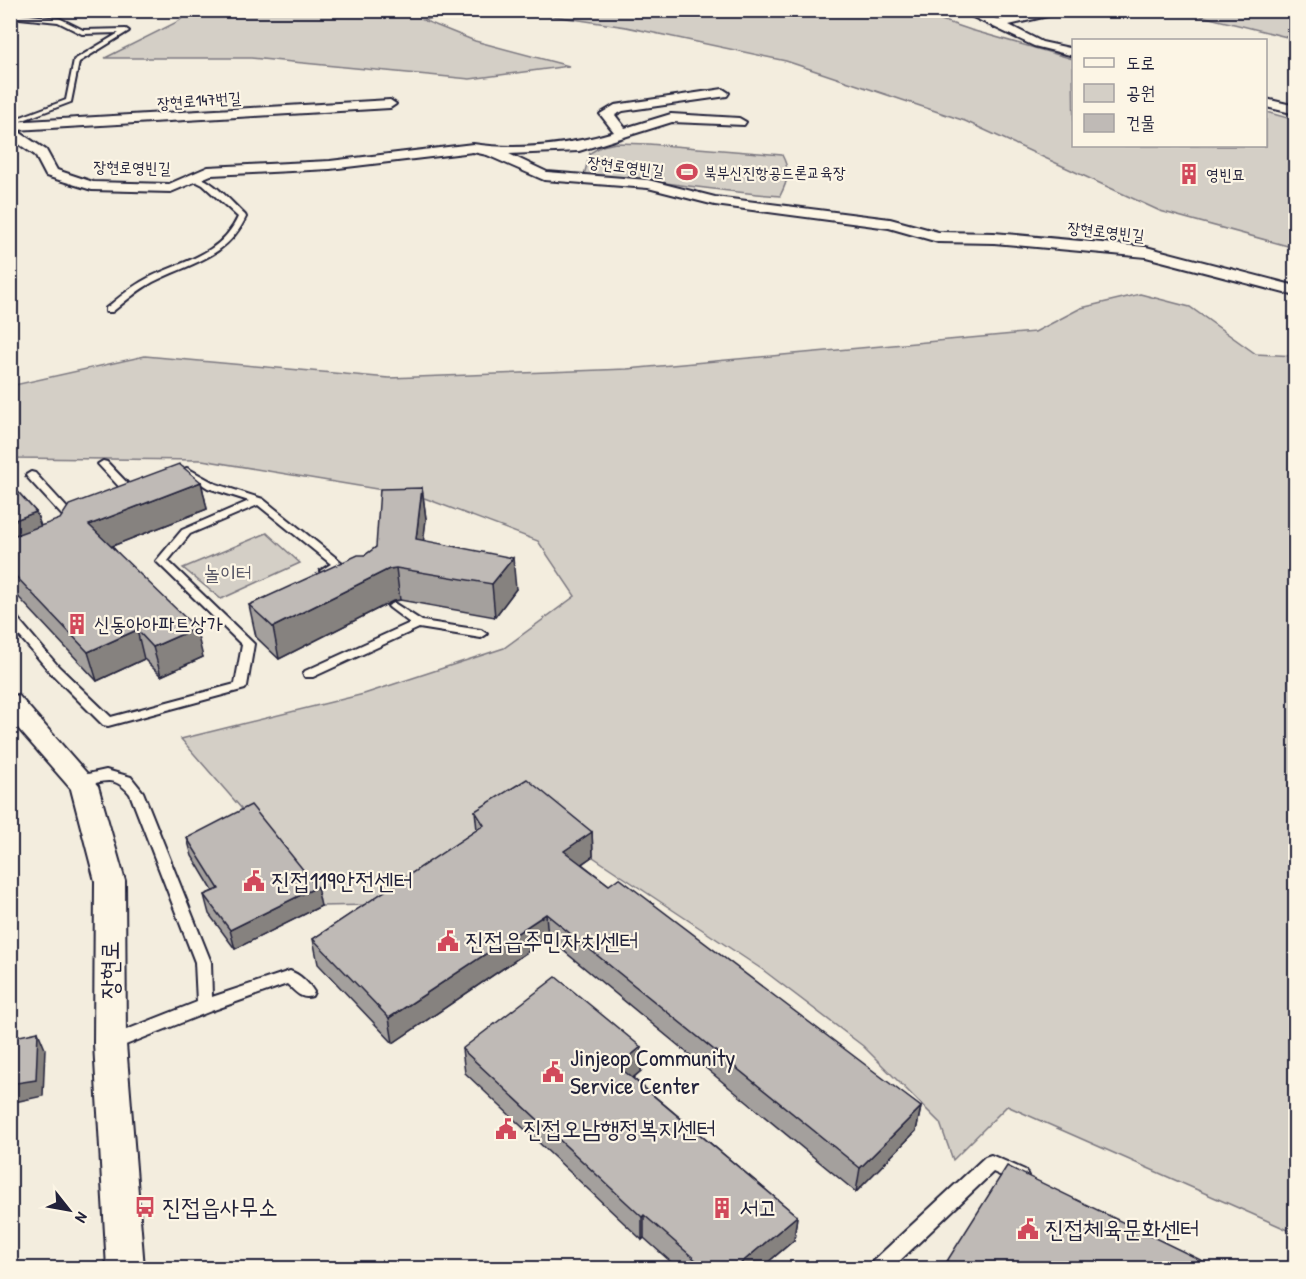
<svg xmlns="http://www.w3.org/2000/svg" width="1306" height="1279" viewBox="0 0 1306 1279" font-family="'Patrick Hand','Poor Story',sans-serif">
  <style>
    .green { fill: #d4cfc6; stroke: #7b7880; stroke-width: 1.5 }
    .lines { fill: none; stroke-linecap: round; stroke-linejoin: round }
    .service-casing { stroke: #22223b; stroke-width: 4 }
    .minor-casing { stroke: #22223b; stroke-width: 4 }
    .service { fill: #fcf5e5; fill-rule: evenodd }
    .minor { fill: #fcf5e5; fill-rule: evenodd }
    .wall { fill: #a4a09d; stroke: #22223b; stroke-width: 1.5 }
    .shaded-wall { fill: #86827f; stroke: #22223b; stroke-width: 1.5 }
    .building { fill: #bfbab6; stroke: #22223b; stroke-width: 1.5 }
    .labels { text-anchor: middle; stroke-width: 4.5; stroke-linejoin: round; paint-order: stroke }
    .far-street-label { font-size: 16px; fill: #22223b; stroke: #fcf5e5 }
    .far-poi-label { font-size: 16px; fill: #22223b; stroke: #fcf5e5; text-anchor: start }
    .park-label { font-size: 20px; fill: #575665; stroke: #fcf5e5 }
    .poi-label { font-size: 20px; fill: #22223b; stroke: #fcf5e5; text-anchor: start }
    .near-poi-label { font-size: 24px; fill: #22223b; stroke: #fcf5e5; text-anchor: start }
    .near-street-label { font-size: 24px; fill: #22223b; stroke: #fcf5e5 }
  </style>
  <rect width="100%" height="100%" fill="#f3edde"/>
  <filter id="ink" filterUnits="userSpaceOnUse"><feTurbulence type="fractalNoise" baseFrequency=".0167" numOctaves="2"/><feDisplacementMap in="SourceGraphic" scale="12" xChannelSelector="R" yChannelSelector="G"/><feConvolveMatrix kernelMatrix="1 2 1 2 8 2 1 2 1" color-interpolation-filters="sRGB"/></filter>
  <g filter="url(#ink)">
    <!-- green -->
    <g class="green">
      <polygon points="485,10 423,20 475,41 569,66 470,79 251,58 105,58 179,21 190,11"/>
      <polygon points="520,11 915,11 971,30 1073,59 1074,146 1266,146 1266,112 1295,120 1295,248 1160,211 965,121 786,61 626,27"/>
      <polygon points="1181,11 1295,11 1295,39"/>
      <path d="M616,143L649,144L782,155C791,172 788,180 780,196C714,191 650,179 584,175L590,153L602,146Z"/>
      <polygon points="1140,294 1190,307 1256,354 1295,356 1295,1233 1007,1106 953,1160 940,1123 863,1046 763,970 593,857 528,803 371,905 321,906 255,824 181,739 364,694 504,648 575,596 538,541 419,496 202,460 11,458 10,386 145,356 389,378 627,369 1035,332 1081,308"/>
      <polygon points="267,533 300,563 221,599 183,568"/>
    </g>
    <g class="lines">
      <defs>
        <g id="service">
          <polygon points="10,13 59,18 83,30 126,29 129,31 79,62 71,102 10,125 10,121 66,100 74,60 119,33 82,34 58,22 10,17"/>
          <path d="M193,176C210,176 233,204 245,215L246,217C227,258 190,263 153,282C138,290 126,301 112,312H106V308C120,297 132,286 148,278C182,261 220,256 238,217L203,185L193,180Z"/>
          <path d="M103,461L107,462L130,486L140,485L141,487C138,492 130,494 124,492L98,464Z"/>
          <polygon points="187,468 216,484 263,499 345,565 330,573 322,573 320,571 331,564 258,505 190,534 168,561 254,644 247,686 245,689 108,726 103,725 50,672 10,625 10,614 14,614 58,666 111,717 235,684 242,645 156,561 182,530 249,501 208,488 186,474 175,477 170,474 171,472"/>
          <polygon points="31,472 35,473 79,521 80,523 79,525 71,525 27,477 26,475"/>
          <polygon points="394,603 422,621 481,630 487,634 481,638 419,628 313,677 305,677 303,674 305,671 410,623 390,608 388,606"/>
          <path d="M106,770L131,777L143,792L211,962L212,997L290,971C299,974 309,983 314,992L312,996C301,1000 295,991 287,984L211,1011L118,1048L112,1050L106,1048L104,1043L106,1038L197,1002L195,962L130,794C109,768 98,790 74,783L72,780L74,777Z"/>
          <polygon points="991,1155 1025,1170 1028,1176 1025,1182 1019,1184 993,1172 892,1268 870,1268 872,1262 985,1157"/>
        </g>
        <g id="minor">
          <polygon points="958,10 974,10 999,20 1049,10 1073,10 1009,25 1042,42 1074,49 1074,56 1034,46"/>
          <path d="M723,89L729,93L727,96L623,111L615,115L625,128L671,114L739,118L746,122L744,125L672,122L579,151L509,154L547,172L648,180L715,197L890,219L938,232L994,233L1146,247L1296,286V296L1146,257L994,243L938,242L889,228L715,205L648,188L544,180L487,155L473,152L330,169L211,175L171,192L92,190L46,176L35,155L10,138V122L390,100L396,104L390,108L16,130L46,150L57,170L93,182L169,184L208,167L330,161L473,144C519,151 570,145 614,132L600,114L615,105Z"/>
          <polygon points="1266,99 1296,106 1296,114 1266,107"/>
          <polygon points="10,694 19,696 98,786 125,881 126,1044 144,1268 107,1268 94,1044 95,881 71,789 10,719"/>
        </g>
      </defs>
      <!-- service casing -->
      <use href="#service" class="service-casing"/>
      <!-- minor casing -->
      <use href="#minor" class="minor-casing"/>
      <!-- service -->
      <use href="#service" class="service"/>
      <!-- minor -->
      <use href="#minor" class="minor"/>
    </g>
    <!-- wall -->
    <g class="wall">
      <polygon points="201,482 207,509 112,546 203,657 161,676 144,659 97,681 10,588 10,483 36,512 41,526"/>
      <polygon points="422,488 426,519 423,540 516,589 495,617 400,600 393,601 279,659 256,637 249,605 365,555 376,547"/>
      <polygon points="475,811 592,832 593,856 582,864 609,885 921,1107 916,1131 856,1192 548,938 393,1043 318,964 313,939 477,830"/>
      <polygon points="187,838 321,906 235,949 209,914 204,895 213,891 192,856"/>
      <polygon points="462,1049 641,1071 633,1078 797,1216 794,1240 760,1269 679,1269 644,1238 642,1240 465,1073"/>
    </g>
    <!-- shaded-wall -->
    <g class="shaded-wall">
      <polygon points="201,482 207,509 97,552 89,525"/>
      <polygon points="422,488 426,519 420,571 416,539"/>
      <polygon points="36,512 46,543 10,544 10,522"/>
      <polygon points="513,558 516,589 495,617 492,584"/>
      <polygon points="396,568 400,600 393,601 279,659 273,627 389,569"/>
      <polygon points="196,628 203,657 161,676 153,647"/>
      <polygon points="137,630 144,659 97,681 88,652"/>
      <polygon points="592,832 593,856 565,875 564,851"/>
      <polygon points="317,887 321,906 235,949 230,930"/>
      <polygon points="546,914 548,938 393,1043 389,1018"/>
      <polygon points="38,1032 45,1049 43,1096 10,1103 10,1084"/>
      <polygon points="641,1047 641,1071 619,1089 618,1066"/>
      <polygon points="921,1107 916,1131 856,1192 860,1168"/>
      <polygon points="644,1215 644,1238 642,1240 642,1217"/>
      <polygon points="797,1216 794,1240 760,1269 734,1269"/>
    </g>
    <!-- building -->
    <g class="building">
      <polygon points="179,464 201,482 89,525 196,628 153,647 137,630 88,652 10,570 10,537 60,519 69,505"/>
      <polygon points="10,483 36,512 10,522"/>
      <polygon points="422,488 416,539 513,558 492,584 396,568 389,569 273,627 249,605 358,555 365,555 376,547 380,489"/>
      <polygon points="527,779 592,832 564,851 609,885 619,878 921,1107 860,1168 546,914 389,1018 313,939 484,825 475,811"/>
      <polygon points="251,805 317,887 230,930 204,895 219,889 187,838"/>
      <polygon points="556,977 641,1047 618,1066 797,1216 734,1269 706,1269 644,1215 642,1217 462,1049"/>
      <polygon points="38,1032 36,1080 10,1084 10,1038"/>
      <polygon points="1007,1166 1219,1269 942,1269"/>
    </g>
  </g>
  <!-- icons -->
  <defs>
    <symbol id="stadium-bare" viewBox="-9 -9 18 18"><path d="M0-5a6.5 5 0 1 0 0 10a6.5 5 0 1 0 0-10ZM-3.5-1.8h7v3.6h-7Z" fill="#d1495b" stroke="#fcf5e5" stroke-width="2.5" paint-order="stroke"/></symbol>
    <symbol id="building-bare" viewBox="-9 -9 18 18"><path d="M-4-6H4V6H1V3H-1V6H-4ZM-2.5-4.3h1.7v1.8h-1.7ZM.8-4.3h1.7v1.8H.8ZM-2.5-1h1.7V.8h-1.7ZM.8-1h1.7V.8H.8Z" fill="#d1495b" stroke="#fcf5e5" stroke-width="2.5" paint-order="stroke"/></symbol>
    <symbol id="civic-bare" viewBox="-9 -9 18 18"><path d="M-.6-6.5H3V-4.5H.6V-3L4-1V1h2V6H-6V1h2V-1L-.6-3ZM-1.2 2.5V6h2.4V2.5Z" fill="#d1495b" stroke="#fcf5e5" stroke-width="2.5" paint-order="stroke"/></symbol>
    <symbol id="bus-bare" viewBox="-9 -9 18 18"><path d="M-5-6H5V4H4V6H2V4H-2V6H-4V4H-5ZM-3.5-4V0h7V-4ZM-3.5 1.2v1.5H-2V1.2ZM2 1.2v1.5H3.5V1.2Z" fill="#d1495b" stroke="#fcf5e5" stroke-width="2.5" paint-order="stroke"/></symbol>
  </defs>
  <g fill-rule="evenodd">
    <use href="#stadium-bare" x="672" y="157" width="30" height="30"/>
    <use href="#building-bare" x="1174" y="159" width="30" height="30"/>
    <use href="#building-bare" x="62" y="609" width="30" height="30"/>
    <use href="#civic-bare" x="239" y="866" width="30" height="30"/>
    <use href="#civic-bare" x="433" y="926" width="30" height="30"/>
    <use href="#civic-bare" x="538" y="1057" width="30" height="30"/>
    <use href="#civic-bare" x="491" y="1114" width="30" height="30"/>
    <use href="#bus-bare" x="130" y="1192" width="30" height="30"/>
    <use href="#building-bare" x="707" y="1193" width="30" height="30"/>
    <use href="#civic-bare" x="1013" y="1214" width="30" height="30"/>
  </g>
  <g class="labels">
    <!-- far-street labels -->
    <g class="far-street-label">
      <text transform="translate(199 100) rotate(-4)" y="6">장현로147번길</text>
      <text transform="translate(626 166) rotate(7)" y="6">장현로영빈길</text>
      <text transform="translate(132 167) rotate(1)" y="6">장현로영빈길</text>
      <text transform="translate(1106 231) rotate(6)" y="6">장현로영빈길</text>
    </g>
    <!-- far-poi labels -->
    <g class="far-poi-label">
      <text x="704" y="178">북부신진항공드론교육장</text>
      <text x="1206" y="180">영빈묘</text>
    </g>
    <!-- park labels -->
    <g class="park-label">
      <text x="228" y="580">놀이터</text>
    </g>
    <!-- poi labels -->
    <g class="poi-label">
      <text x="94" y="631">신동아아파트상가</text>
    </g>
    <!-- near-poi labels -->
    <g class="near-poi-label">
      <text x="271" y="889">진접119안전센터</text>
      <text x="465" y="949">진접읍주민자치센터</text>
      <text x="570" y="1066">Jinjeop Community<tspan x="570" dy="28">Service Center</tspan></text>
      <text x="523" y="1137">진접오남행정복지센터</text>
      <text x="162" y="1215">진접읍사무소</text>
      <text x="739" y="1216">서고</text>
      <text x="1045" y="1237">진접체육문화센터</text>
    </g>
    <!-- near-street labels -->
    <g class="near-street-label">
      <text transform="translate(110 970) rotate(-90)" y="8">장현로</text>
    </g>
  </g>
  <!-- margin -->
  <rect width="1306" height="1279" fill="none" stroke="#fcf5e5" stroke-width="36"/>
  <rect x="18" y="18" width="1270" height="1243" fill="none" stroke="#22223b" stroke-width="2" filter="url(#ink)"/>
  <!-- legend -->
  <rect x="1072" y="39" width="195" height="108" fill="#fcf5e5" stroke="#a5a1a1" stroke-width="1.5"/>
  <rect x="1084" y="58" width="30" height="9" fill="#fcf5e5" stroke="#a5a1a1" stroke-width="1.5"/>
  <text x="1126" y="69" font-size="18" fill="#22223b">도로</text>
  <rect x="1084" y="84" width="30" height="18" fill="#d4cfc6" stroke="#a5a1a1" stroke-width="1.5"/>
  <text x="1126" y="99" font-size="18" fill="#22223b">공원</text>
  <rect x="1084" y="114" width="30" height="18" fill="#bfbab6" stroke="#a5a1a1" stroke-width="1.5"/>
  <text x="1126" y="129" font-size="18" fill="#22223b">건물</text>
  <!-- north arrow -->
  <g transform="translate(69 1210) rotate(121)" stroke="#fcf5e5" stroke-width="4.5" paint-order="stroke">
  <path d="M0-4.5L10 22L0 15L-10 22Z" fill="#22223b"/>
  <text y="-9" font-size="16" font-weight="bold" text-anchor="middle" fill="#22223b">N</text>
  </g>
</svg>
